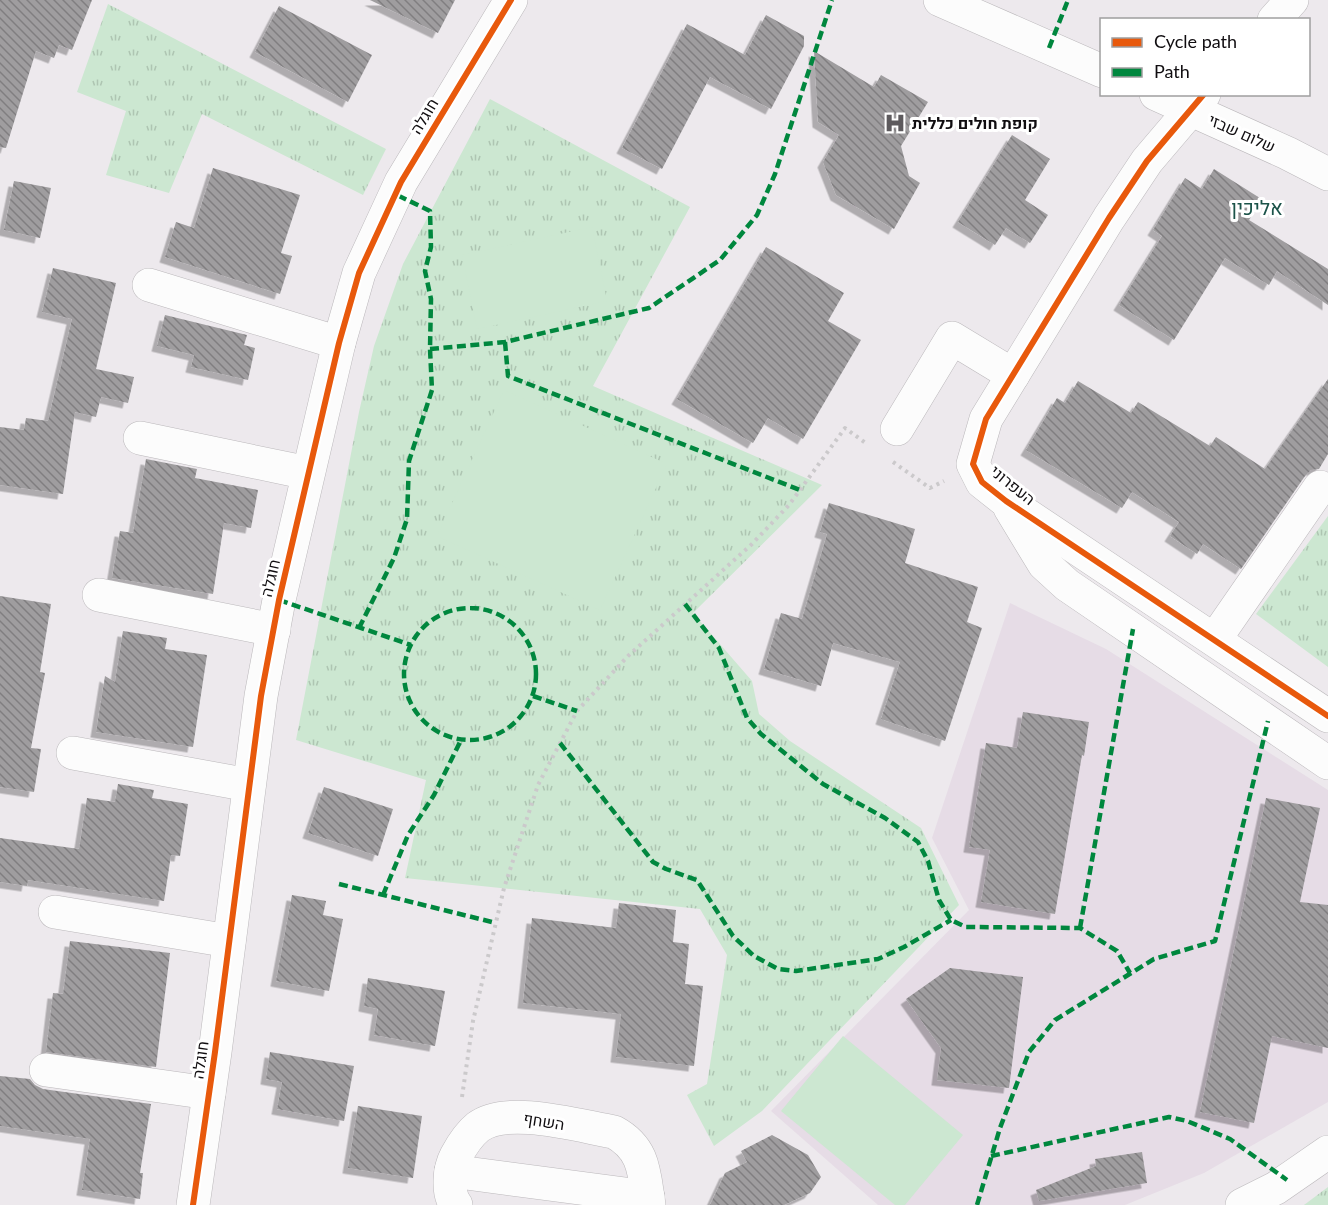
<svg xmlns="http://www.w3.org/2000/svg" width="1328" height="1205" viewBox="0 0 1328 1205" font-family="Lato,Heebo,sans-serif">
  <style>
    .built { fill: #e6dce6 }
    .grass { fill: url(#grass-tufts) }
    .garden { fill: #cce7d1 }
    .building { fill: url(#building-back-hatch); filter: url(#shadow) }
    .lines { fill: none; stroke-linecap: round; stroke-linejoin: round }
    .minor-casing { stroke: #bbb8bb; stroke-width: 34 }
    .path { stroke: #cbc9cb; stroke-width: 4; stroke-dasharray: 3 4.5; stroke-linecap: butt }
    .minor { stroke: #fcfcfc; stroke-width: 33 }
    .quiet { stroke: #00873e; stroke-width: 4.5; stroke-dasharray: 9 4.5; stroke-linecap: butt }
    .cycleway-casing { stroke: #fff; stroke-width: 10 }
    .cycleway { stroke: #e8590c; stroke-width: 6 }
    .labels { text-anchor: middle; stroke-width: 6; stroke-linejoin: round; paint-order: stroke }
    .street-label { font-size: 16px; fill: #100d10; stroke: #fff }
    .poi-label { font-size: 16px; font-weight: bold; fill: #100d10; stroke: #fff; text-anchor: start }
    .quarter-label { font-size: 20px; fill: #1b5349; stroke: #fff }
  </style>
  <defs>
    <pattern id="grass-tufts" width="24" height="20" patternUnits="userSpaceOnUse" patternTransform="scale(1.5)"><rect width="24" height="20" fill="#cce7d1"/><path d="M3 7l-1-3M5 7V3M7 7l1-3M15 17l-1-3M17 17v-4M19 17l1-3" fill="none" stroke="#aec5b2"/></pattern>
    <pattern id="building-back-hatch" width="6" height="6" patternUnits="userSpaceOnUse" patternTransform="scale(1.5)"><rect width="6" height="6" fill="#9f9d9f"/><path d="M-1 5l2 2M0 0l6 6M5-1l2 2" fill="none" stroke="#807e80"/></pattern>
    <filter id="shadow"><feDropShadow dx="-5.5" dy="5.5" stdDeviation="0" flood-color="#0004"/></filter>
  </defs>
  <rect width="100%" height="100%" fill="#ede9ed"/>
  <!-- built -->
  <polygon class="built" points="1010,603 1106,649 1328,790 1328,1102 1204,1173 1125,1205 878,1205 771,1111 969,910 932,838"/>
  <!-- grass -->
  <g class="grass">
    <polygon points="108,4 386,149 363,195 202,114 169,193 106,175 126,111 77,92"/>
    <polygon points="490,99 690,207 593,386 822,485 693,613 752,681 759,714 790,741 921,828 959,905 762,1111 714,1146 687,1095 707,1084 727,955 700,909 405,878 426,780 296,740 359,412 374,346 403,264"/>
    <polygon points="1328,516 1328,667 1256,614"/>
    <polygon points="1328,1187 1328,1205 1304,1205"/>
  </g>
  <!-- garden -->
  <g class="garden">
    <polygon points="592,227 607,301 477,329 462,255"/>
    <polygon points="504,390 667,464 600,610 437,536"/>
    <polygon points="843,1036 963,1135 905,1205 895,1205 781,1111"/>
  </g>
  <!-- building -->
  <g class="building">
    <polygon points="0,0 92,0 72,50 59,45 54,58 36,51 6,148 0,147"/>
    <polygon points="370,0 455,0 438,33"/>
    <polygon points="279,6 372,55 348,102 255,52"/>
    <polygon points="766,15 804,36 804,46 771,109 710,77 662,169 622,148 687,24 745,55"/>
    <polygon points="814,51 874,87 881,75 928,102 901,146 909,176 920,183 894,229 836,195 823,162 839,135 818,122"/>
    <polygon points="1012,135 1050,159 1025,200 1048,215 1030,243 1006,228 995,245 958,222"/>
    <polygon points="213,168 300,195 281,253 292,256 280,294 165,257 176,222 194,228"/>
    <polygon points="1214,169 1263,200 1249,220 1328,269 1328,305 1277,271 1269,285 1225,258 1174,340 1119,305 1162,236 1153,230 1185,178 1202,189"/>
    <polygon points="14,181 51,188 40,238 4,230"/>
    <polygon points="766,247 844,293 828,321 861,340 803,439 768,418 753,443 677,399"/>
    <polygon points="53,268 116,283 96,369 134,377 128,403 101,397 96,417 75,412 63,494 0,485 0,427 24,430 26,418 48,421 72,319 42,312"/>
    <polygon points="165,315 247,335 244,345 255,348 248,380 191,367 194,355 157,346"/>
    <polygon points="1328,379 1328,454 1319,469 1311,470 1305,476 1241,569 1203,544 1197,554 1170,536 1179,522 1132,492 1122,508 1026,450 1057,398 1065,403 1078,381 1131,413 1138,402 1210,446 1216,437 1265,469"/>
    <polygon points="146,459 197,469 195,478 258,490 251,528 224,523 213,594 112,578 120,531 133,533"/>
    <polygon points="829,503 915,529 905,563 978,587 967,622 982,628 945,741 881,719 900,662 833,643 821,686 764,669 781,613 802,619 827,534 820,532"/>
    <polygon points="0,596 51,604 40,672 45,673 31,748 41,749 34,792 0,787"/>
    <polygon points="123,631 167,638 165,649 207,655 193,747 96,732 105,676 115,682"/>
    <polygon points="1023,712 1089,722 1084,756 1082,755 1055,914 981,902 990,850 969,847 986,743 1017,748"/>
    <polygon points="118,784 154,790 152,798 188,804 180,856 171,855 164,901 28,880 27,886 0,882 0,838 79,849 87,798 115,802"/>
    <polygon points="324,787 393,809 378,856 308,833"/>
    <polygon points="1266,798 1320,808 1300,902 1328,905 1328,1048 1272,1036 1254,1123 1200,1112"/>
    <polygon points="292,895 326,901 323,915 343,919 329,991 276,981"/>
    <polygon points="619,903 676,910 673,942 689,944 685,984 703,986 694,1066 616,1057 621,1014 523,1003 532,918 616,928"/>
    <polygon points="70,941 170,953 156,1067 46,1052 53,993 63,994"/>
    <polygon points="950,968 1023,977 1009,1088 937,1080 941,1048 906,999"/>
    <polygon points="368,978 445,991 435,1046 374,1035 378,1009 364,1006"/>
    <polygon points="270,1052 354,1066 344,1121 277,1109 282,1082 266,1079"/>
    <polygon points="0,1076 30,1079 35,1085 43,1089 151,1104 140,1173 143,1173 140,1199 82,1190 90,1139 0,1126"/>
    <polygon points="358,1106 422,1116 413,1178 348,1168"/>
    <polygon points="772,1135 808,1155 821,1177 810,1193 784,1205 710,1205 725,1173 747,1162 741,1151"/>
    <polygon points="1142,1152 1147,1183 1039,1201 1036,1190 1096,1166 1095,1159"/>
  </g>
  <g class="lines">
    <defs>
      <g id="minor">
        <polyline points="940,0 1102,71"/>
        <polyline points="1274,20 1292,0"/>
        <polyline points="1156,94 1287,153 1328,174"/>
        <polyline points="1204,94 1147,161 1109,218 986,419 973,464 982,482 1006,501 1328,716"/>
        <polyline points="149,285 339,343"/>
        <polyline points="897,429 952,338 1013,375"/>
        <polyline points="140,438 308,473"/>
        <polyline points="1010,508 1044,564 1067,585 1328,763"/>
        <polyline points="99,595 274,630"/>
        <polyline points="1215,639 1320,487"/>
        <polyline points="73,753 249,785"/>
        <polyline points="55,912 229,941"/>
        <polyline points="46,1070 209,1093"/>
        <polyline points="451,1171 648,1197"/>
        <polyline points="193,1205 215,1052 261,696 279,600 339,343 359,273 401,182 511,0"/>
        <path d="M456,1205C447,1193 449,1169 456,1156C462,1145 468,1135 478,1127C507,1105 579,1126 614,1132C645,1149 644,1173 649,1205"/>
        <polyline points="1242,1205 1276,1188 1328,1152"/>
      </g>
    </defs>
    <!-- minor casing -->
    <use href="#minor" class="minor-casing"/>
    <!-- path -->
    <g class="path">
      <polyline points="893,462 930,488 944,481"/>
      <polyline points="462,1097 473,1021 504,888 538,785 577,711 628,656 752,544 789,505 845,428 867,444"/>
    </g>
    <!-- minor -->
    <use href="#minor" class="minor"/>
    <!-- quiet -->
    <g class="quiet">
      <polyline points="1049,48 1068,0"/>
      <polyline points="505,342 508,376 800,490"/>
      <polyline points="430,349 505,342 649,308 720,260 757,215 775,174 832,0"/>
      <polyline points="279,600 411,645"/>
      <polyline points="685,604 719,648 747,718 761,734 823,784 885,818 918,842 928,861 939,900 951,920 966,927 1080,928 1117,951 1130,973"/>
      <circle cx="470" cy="674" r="66"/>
      <polyline points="359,628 394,558 407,519 409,461 432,390 430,349 431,299 425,271 431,247 430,211 395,194"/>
      <polyline points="533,696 577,711"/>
      <polyline points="560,743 653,862 666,869 697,880 733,936 754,956 778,969 796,971 878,959 904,947 951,920"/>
      <polyline points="339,884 496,923"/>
      <polyline points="383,895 408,835 434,795 461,740"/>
      <polyline points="1080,928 1133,629"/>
      <polyline points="991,1156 1169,1117 1187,1121 1230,1139 1287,1180"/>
      <polyline points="977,1205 1000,1128 1029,1052 1055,1020 1154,959 1215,941 1268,721"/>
    </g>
    <defs>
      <g id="cycleway">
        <polyline points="1204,94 1147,161 1109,218 986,419 973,464 982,482 1006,501 1328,716"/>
        <polyline points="193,1205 215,1052 261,696 279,600 339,343 359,273 401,182 511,0"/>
      </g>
    </defs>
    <!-- cycleway casing -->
    <use href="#cycleway" class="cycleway-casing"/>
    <!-- cycleway -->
    <use href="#cycleway" class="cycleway"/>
  </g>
  <!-- icons -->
  <defs>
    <symbol id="hospital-bare" viewBox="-9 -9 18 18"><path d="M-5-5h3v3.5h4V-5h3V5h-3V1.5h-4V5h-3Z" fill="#5d5a5d" stroke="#fff" stroke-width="2.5" paint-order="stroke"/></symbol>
  </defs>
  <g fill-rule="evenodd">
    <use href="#hospital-bare" x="880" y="108" width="30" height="30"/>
  </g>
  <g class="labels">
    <!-- street labels -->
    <g class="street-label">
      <text transform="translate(424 116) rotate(-59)" y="6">חוגלה</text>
      <text transform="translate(1242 133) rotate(24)" y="6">שלום שבזי</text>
      <text transform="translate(1013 485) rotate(39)" y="6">העפרוני</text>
      <text transform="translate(270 578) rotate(-77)" y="6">חוגלה</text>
      <text transform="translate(200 1060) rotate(-82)" y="6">חוגלה</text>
      <text transform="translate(544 1121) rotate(9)" y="6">השחף</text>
    </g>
    <!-- poi labels -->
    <g class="poi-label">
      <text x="912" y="129">קופת חולים כללית</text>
    </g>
    <!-- quarter labels -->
    <g class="quarter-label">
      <text x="1257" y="215">אליכין</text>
    </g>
  </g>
  <!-- legend -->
  <rect x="1100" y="18" width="210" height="78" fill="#ffffff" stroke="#9f9e9f" stroke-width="1.5"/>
  <rect x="1112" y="38" width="30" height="9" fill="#e8590c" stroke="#9f9e9f" stroke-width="1.5"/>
  <text x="1154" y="48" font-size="18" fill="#100d10">Cycle path</text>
  <rect x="1112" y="68" width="30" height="9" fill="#00873e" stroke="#9f9e9f" stroke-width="1.5"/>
  <text x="1154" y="78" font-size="18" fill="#100d10">Path</text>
</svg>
